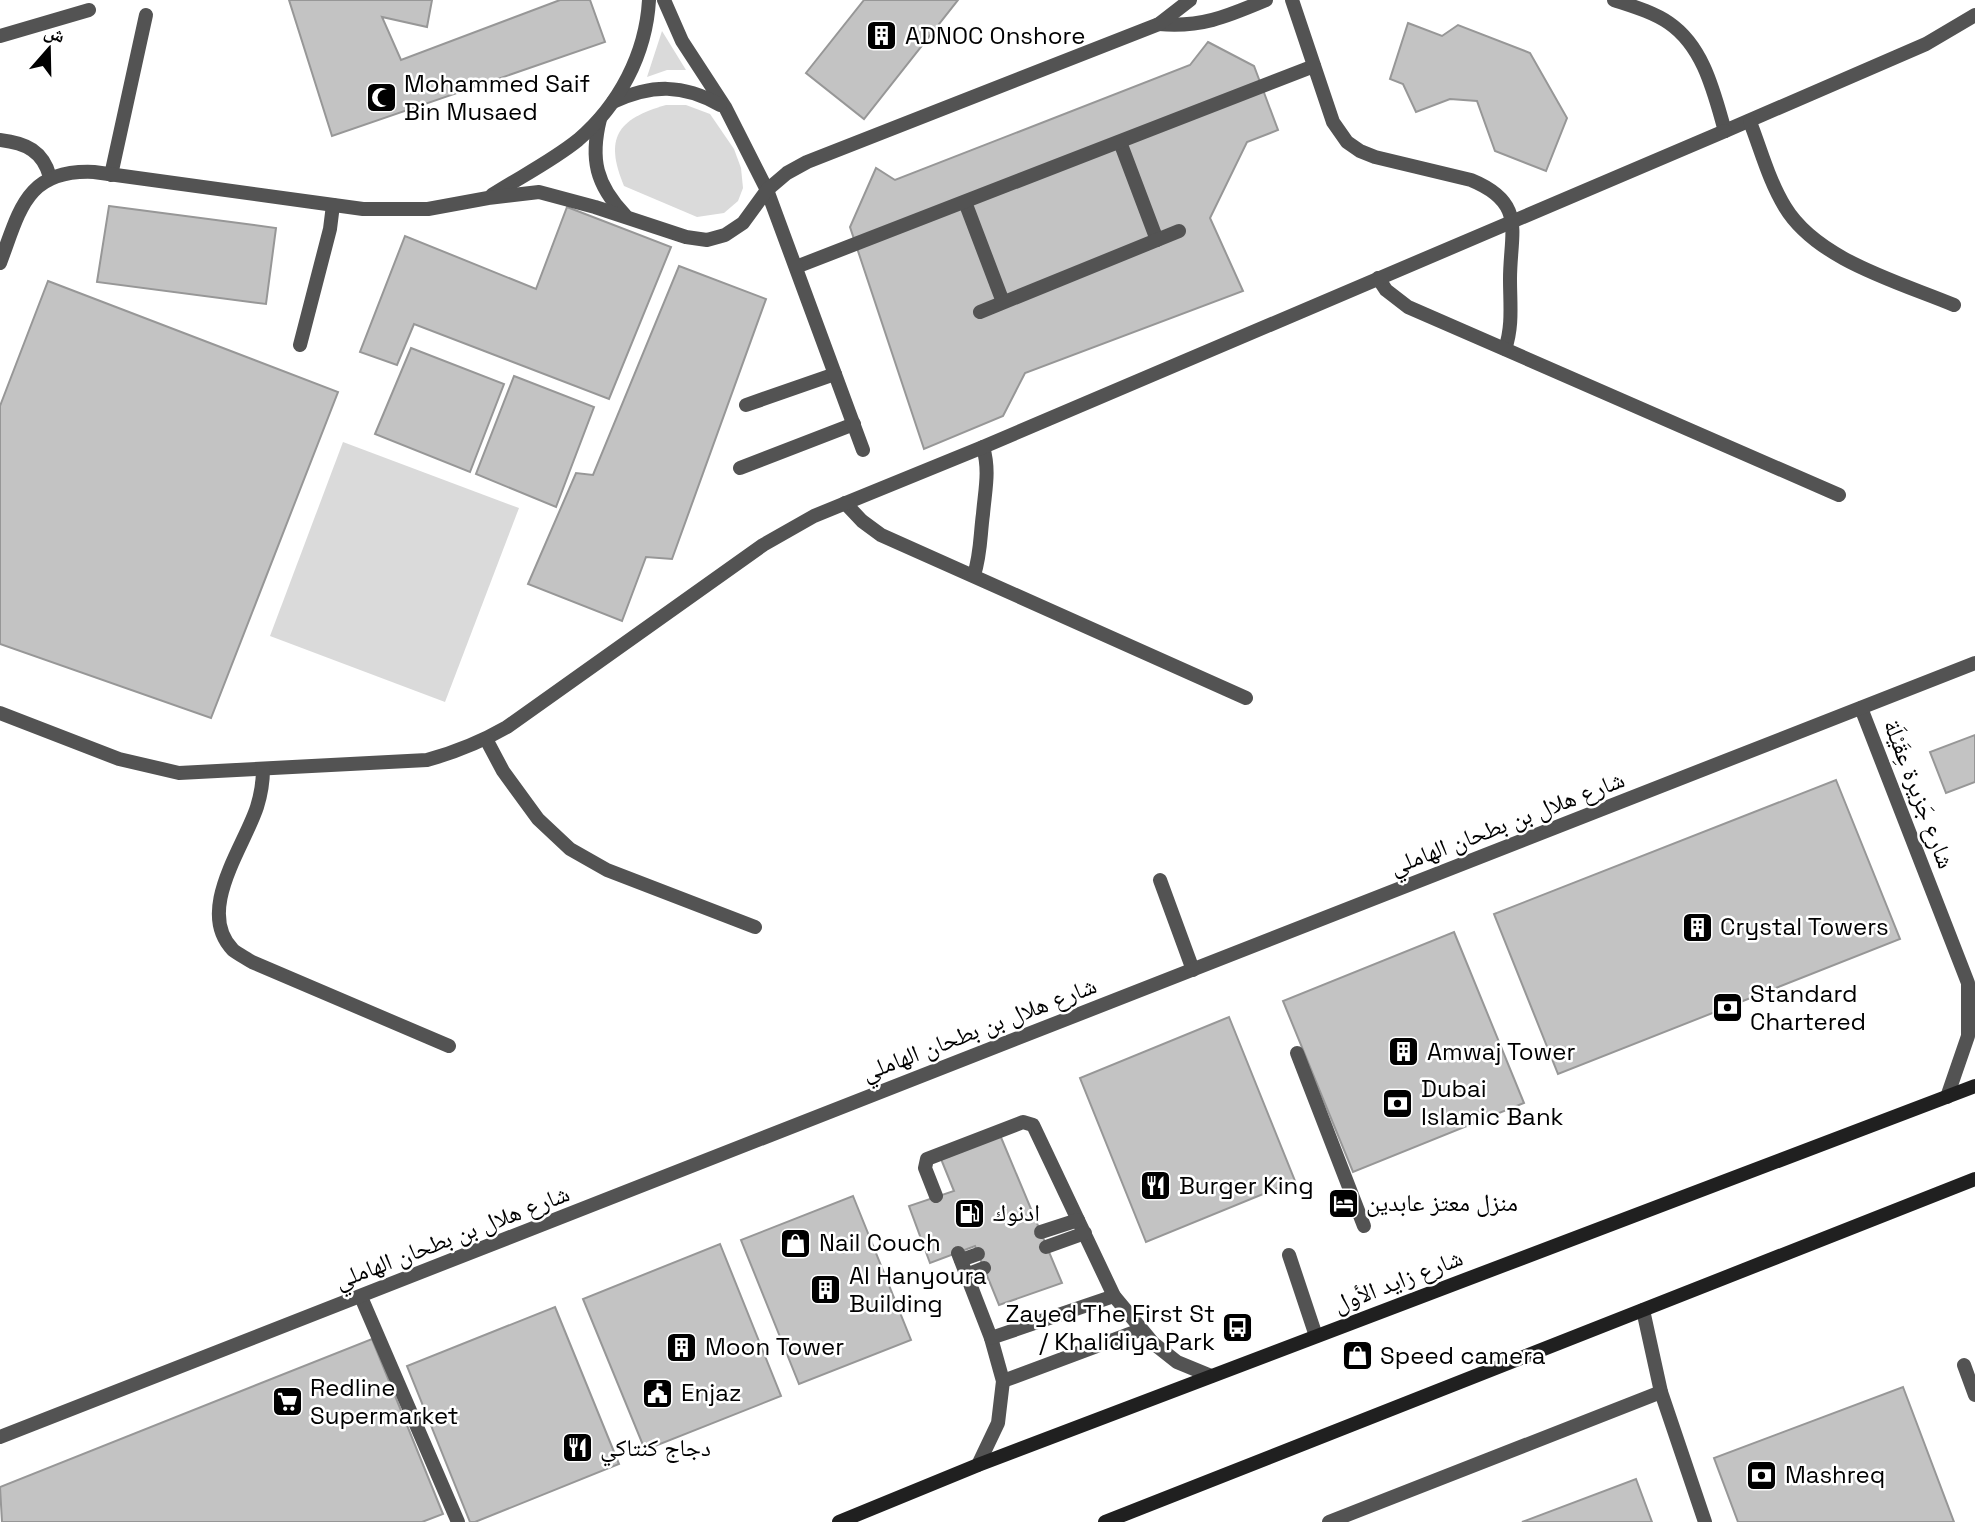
<svg xmlns="http://www.w3.org/2000/svg" width="1975" height="1522" viewBox="0 0 1975 1522" font-family="'Space Grotesk','Noto Naskh Arabic',sans-serif">
  <style>
    .green { fill: #dadada }
    .building { fill: #c3c3c3; stroke: #979797; stroke-width: 2 }
    .lines { fill: none; stroke-linecap: round; stroke-linejoin: round }
    .service { stroke: #535353; stroke-width: 14 }
    .minor { stroke: #535353; stroke-width: 14 }
    .secondary { stroke: #202020; stroke-width: 14 }
    .labels { text-anchor: middle; stroke-width: 5; stroke-linejoin: round; paint-order: stroke }
    .poi-label { font-size: 24px; fill: #000; stroke: #fff; text-anchor: start }
    .street-label { font-size: 24px; fill: #000; stroke: #fff }
  </style>
  <rect width="100%" height="100%" fill="#fff"/>
  <!-- green -->
  <g class="green">
    <polygon points="662,31 686,70 667,70 647,77"/>
    <path d="M666,105H686L710,114L734,149L741,168L743,188L738,201L724,213L697,217L624,186C604,138 617,119 666,105Z"/>
    <polygon points="343,442 519,508 445,702 270,636"/>
  </g>
  <!-- building -->
  <g class="building">
    <polygon points="289,0 432,0 427,27 382,17 401,60 560,0 590,0 605,42 332,136"/>
    <polygon points="864,0 958,0 864,119 806,73"/>
    <polygon points="1408,23 1442,36 1458,25 1530,53 1567,118 1546,171 1495,151 1477,101 1450,99 1416,112 1403,84 1390,79"/>
    <polygon points="1208,42 1254,66 1278,130 1247,142 1210,218 1243,291 1025,373 1003,416 924,449 850,227 876,168 895,180 1190,65"/>
    <polygon points="109,206 276,228 266,304 97,282"/>
    <polygon points="567,207 671,247 609,399 414,324 397,365 360,352 405,236 536,289"/>
    <polygon points="679,266 766,299 672,559 646,557 622,621 528,584 576,473 593,475"/>
    <polygon points="48,281 338,392 211,718 0,644 0,406"/>
    <polygon points="411,348 504,384 470,472 375,434"/>
    <polygon points="514,376 594,407 556,507 476,474"/>
    <polygon points="1975,735 1975,782 1946,793 1930,752"/>
    <polygon points="1836,780 1900,939 1558,1074 1494,914"/>
    <polygon points="1454,932 1524,1103 1353,1172 1283,1001"/>
    <polygon points="1229,1017 1295,1181 1146,1242 1080,1078"/>
    <polygon points="1000,1135 1062,1283 999,1305 975,1246 930,1263 909,1206 954,1191 941,1159"/>
    <polygon points="853,1196 911,1340 799,1384 741,1240"/>
    <polygon points="720,1244 781,1396 645,1450 583,1299"/>
    <polygon points="555,1307 619,1464 475,1522 470,1522 407,1366"/>
    <polygon points="372,1339 443,1514 422,1522 2,1522 0,1487"/>
    <polygon points="1903,1387 1954,1522 1738,1522 1714,1458"/>
    <polygon points="1636,1479 1652,1522 1522,1522"/>
  </g>
  <g class="lines">
    <!-- service -->
    <g class="service">
      <polyline points="0,36 89,10"/>
      <path d="M0,140C26,143 43,151 50,177"/>
      <polyline points="1120,142 1157,240"/>
      <polyline points="111,175 146,15"/>
      <polyline points="965,202 1003,302"/>
      <polyline points="796,267 1314,66"/>
      <polyline points="980,312 1179,231"/>
      <polyline points="300,345 330,229 333,205"/>
      <polyline points="746,405 835,374"/>
      <polyline points="740,468 854,424"/>
      <polyline points="1160,880 1193,970"/>
      <polyline points="1297,1053 1364,1226"/>
      <polyline points="936,1196 925,1168 927,1159 1023,1122 1033,1125 1114,1296 1153,1343 1177,1362 1211,1376"/>
      <polyline points="1041,1232 1078,1220"/>
      <polyline points="1046,1247 1085,1233"/>
      <polyline points="958,1253 991,1338 1003,1381 998,1423 978,1465"/>
      <polyline points="1289,1255 1316,1336"/>
      <polyline points="961,1260 978,1254"/>
      <polyline points="966,1275 984,1268"/>
      <polyline points="361,1297 458,1522"/>
      <polyline points="1643,1310 1661,1392 1705,1522"/>
      <polyline points="991,1338 1114,1296"/>
      <polyline points="1964,1365 1975,1395"/>
      <polyline points="1003,1381 1140,1330"/>
      <polyline points="1329,1522 1661,1392"/>
    </g>
    <!-- minor -->
    <g class="minor">
      <polyline points="664,0 682,41 725,107 767,190 863,450"/>
      <path d="M1292,0L1333,122L1347,142L1360,151L1375,157L1471,180C1527,203 1510,232 1510,279C1510,304 1513,326 1505,349"/>
      <path d="M1614,0C1632,6 1653,12 1669,23C1704,47 1714,93 1725,131L1926,44L1975,15"/>
      <path d="M1159,24C1201,28 1228,16 1266,0"/>
      <path d="M613,102C652,84 683,84 720,105"/>
      <path d="M600,119C590,159 596,185 625,215"/>
      <path d="M1750,122C1761,150 1769,181 1785,207C1817,260 1899,282 1954,305"/>
      <path d="M492,195C520,177 552,161 578,140C619,105 646,54 649,0"/>
      <path d="M0,263C20,210 26,169 94,172L363,209H428L488,198L539,192L595,207L686,237L707,240L725,235L743,223L767,190L787,173L807,162L1159,24L1190,0"/>
      <polyline points="1378,278 1386,290 1408,307 1839,495"/>
      <polyline points="845,503 862,521 881,535 1246,698"/>
      <path d="M974,575C981,553 980,536 983,514C985,490 990,471 983,447"/>
      <polyline points="1861,708 1968,983 1968,1036 1947,1097"/>
      <path d="M0,713L119,759L179,773L427,760C456,752 481,742 507,727L763,545L814,516L983,447L1725,131"/>
      <polyline points="486,739 503,771 538,819 570,849 607,870 755,927"/>
      <path d="M263,769C263,782 261,794 257,807C244,847 195,911 233,950C238,954 246,958 252,962L449,1046"/>
      <polyline points="0,1437 1975,663"/>
    </g>
    <!-- secondary -->
    <g class="secondary">
      <polyline points="839,1522 978,1465 1975,1086"/>
      <polyline points="1105,1522 1975,1179"/>
    </g>
  </g>
  <!-- icons -->
  <defs>
    <symbol id="building-square" viewBox="-11 -11 22 22"><rect x="-9" y="-9" width="18" height="18" rx="4" fill="#000" stroke="#fff"/><path d="M-4-6H4V6H1V3H-1V6H-4ZM-2.5-4.3h1.7v1.8h-1.7ZM.8-4.3h1.7v1.8H.8ZM-2.5-1h1.7V.8h-1.7ZM.8-1h1.7V.8H.8Z" fill="#fff"/></symbol>
    <symbol id="mosque-square" viewBox="-11 -11 22 22"><rect x="-9" y="-9" width="18" height="18" rx="4" fill="#000" stroke="#fff"/><path d="M3.5-4.9A6 6 0 1 0 3.5 4.9A5 5 0 1 1 3.5-4.9Z" fill="#fff"/></symbol>
    <symbol id="bank-square" viewBox="-11 -11 22 22"><rect x="-9" y="-9" width="18" height="18" rx="4" fill="#000" stroke="#fff"/><path d="M-6-4H6V4H-6ZM0-2.3a2.3 2.3 0 1 0 0 4.6a2.3 2.3 0 1 0 0-4.6Z" fill="#fff"/></symbol>
    <symbol id="restaurant-square" viewBox="-11 -11 22 22"><rect x="-9" y="-9" width="18" height="18" rx="4" fill="#000" stroke="#fff"/><path d="M-5-6h1v4h1v-4h1v4h1v-4h1v5L-1.5 .5V6h-2V.5L-5-1ZM5-6V6H3V1.5H1.5Q1.5-4 5-6Z" fill="#fff"/></symbol>
    <symbol id="hotel-square" viewBox="-11 -11 22 22"><rect x="-9" y="-9" width="18" height="18" rx="4" fill="#000" stroke="#fff"/><path d="M-6-4.5h1.5V1H6V5H4.5V3h-9V5H-6ZM-4 0a1.8 1.8 0 1 1 3.6 0ZM.5 0V-2.5h3Q6-2.5 6 0Z" fill="#fff"/></symbol>
    <symbol id="fuel-square" viewBox="-11 -11 22 22"><rect x="-9" y="-9" width="18" height="18" rx="4" fill="#000" stroke="#fff"/><path d="M-5.5-6h7V0h2V4h1.3V-2.5L3-4.5l.8-.8L6-3V5H2.5V1h-1V6h-7ZM-4.2-4.7v3.2H.2V-4.7Z" fill="#fff"/></symbol>
    <symbol id="shop-square" viewBox="-11 -11 22 22"><rect x="-9" y="-9" width="18" height="18" rx="4" fill="#000" stroke="#fff"/><path d="M-5-2.5h2.3a2.7 3.5 0 0 1 5.4 0H5L5.5 6h-11ZM-1.5-2.5h3a1.5 2.3 0 0 0-3 0Z" fill="#fff"/></symbol>
    <symbol id="bus-square" viewBox="-11 -11 22 22"><rect x="-9" y="-9" width="18" height="18" rx="4" fill="#000" stroke="#fff"/><path d="M-5-6H5V4H4V6H2V4H-2V6H-4V4H-5ZM-3.5-4V0h7V-4ZM-3.5 1.2v1.5H-2V1.2ZM2 1.2v1.5H3.5V1.2Z" fill="#fff"/></symbol>
    <symbol id="civic-square" viewBox="-11 -11 22 22"><rect x="-9" y="-9" width="18" height="18" rx="4" fill="#000" stroke="#fff"/><path d="M-.6-6.5H3V-4.5H.6V-3L4-1V1h2V6H-6V1h2V-1L-.6-3ZM-1.2 2.5V6h2.4V2.5Z" fill="#fff"/></symbol>
    <symbol id="supermarket-square" viewBox="-11 -11 22 22"><rect x="-9" y="-9" width="18" height="18" rx="4" fill="#000" stroke="#fff"/><path d="M-6-5.5h2.5l.6 2H6L4.5 2H-2.5L-4.4-4H-6ZM-1.5 3.2a1.3 1.3 0 1 0 .1 0ZM3 3.2a1.3 1.3 0 1 0 .1 0Z" fill="#fff"/></symbol>
  </defs>
  <g fill-rule="evenodd">
    <use href="#building-square" x="864" y="18" width="35" height="35"/>
    <use href="#mosque-square" x="364" y="80" width="35" height="35"/>
    <use href="#building-square" x="1680" y="910" width="35" height="35"/>
    <use href="#bank-square" x="1710" y="990" width="35" height="35"/>
    <use href="#building-square" x="1386" y="1034" width="35" height="35"/>
    <use href="#bank-square" x="1380" y="1086" width="35" height="35"/>
    <use href="#restaurant-square" x="1138" y="1168" width="35" height="35"/>
    <use href="#hotel-square" x="1326" y="1186" width="35" height="35"/>
    <use href="#fuel-square" x="952" y="1196" width="35" height="35"/>
    <use href="#shop-square" x="778" y="1226" width="35" height="35"/>
    <use href="#building-square" x="808" y="1272" width="35" height="35"/>
    <use href="#bus-square" x="1220" y="1310" width="35" height="35"/>
    <use href="#building-square" x="664" y="1330" width="35" height="35"/>
    <use href="#shop-square" x="1340" y="1338" width="35" height="35"/>
    <use href="#civic-square" x="640" y="1376" width="35" height="35"/>
    <use href="#supermarket-square" x="270" y="1384" width="35" height="35"/>
    <use href="#restaurant-square" x="560" y="1430" width="35" height="35"/>
    <use href="#bank-square" x="1744" y="1458" width="35" height="35"/>
  </g>
  <g class="labels">
    <!-- poi labels -->
    <g class="poi-label">
      <text x="905" y="44">ADNOC Onshore</text>
      <text x="404" y="92">Mohammed Saif<tspan x="404" dy="28">Bin Musaed</tspan></text>
      <text x="1720" y="935">Crystal Towers</text>
      <text x="1750" y="1002">Standard<tspan x="1750" dy="28">Chartered</tspan></text>
      <text x="1427" y="1060">Amwaj Tower</text>
      <text x="1421" y="1097">Dubai<tspan x="1421" dy="28">Islamic Bank</tspan></text>
      <text x="1179" y="1194">Burger King</text>
      <text x="1366" y="1211">منزل معتز عابدين</text>
      <text x="993" y="1221">ادنوك</text>
      <text x="819" y="1251">Nail Couch</text>
      <text x="849" y="1284">Al Hanyoura<tspan x="849" dy="28">Building</tspan></text>
      <text x="1215" y="1322" text-anchor="end">Zayed The First St<tspan x="1215" dy="28">/ Khalidiya Park</tspan></text>
      <text x="705" y="1355">Moon Tower</text>
      <text x="1380" y="1364">Speed camera</text>
      <text x="310" y="1396">Redline<tspan x="310" dy="28">Supermarket</tspan></text>
      <text x="681" y="1401">Enjaz</text>
      <text x="600" y="1456">دجاج كنتاكي</text>
      <text x="1785" y="1483">Mashreq</text>
    </g>
    <!-- street labels -->
    <g class="street-label">
      <text transform="translate(1919 794) rotate(69)" y="8">شارع جَزيرة عِقَيْلَة</text>
      <text transform="translate(1507 823) rotate(-21)" y="8">شارع هلال بن بطحان الهاملي</text>
      <text transform="translate(979 1029) rotate(-21)" y="8">شارع هلال بن بطحان الهاملي</text>
      <text transform="translate(452 1237) rotate(-21)" y="8">شارع هلال بن بطحان الهاملي</text>
      <text transform="translate(1398 1281) rotate(-21)" y="8">شارع زايد الأول</text>
    </g>
  </g>
  <!-- north arrow -->
  <g transform="translate(49 49) rotate(20)" stroke="#ffffff" stroke-width="5" paint-order="stroke">
  <path d="M0-5L12 26L0 18L-12 26Z" fill="#000000"/>
  <text y="-10" font-size="19" font-weight="bold" text-anchor="middle" fill="#000000">ش</text>
  </g>
</svg>
